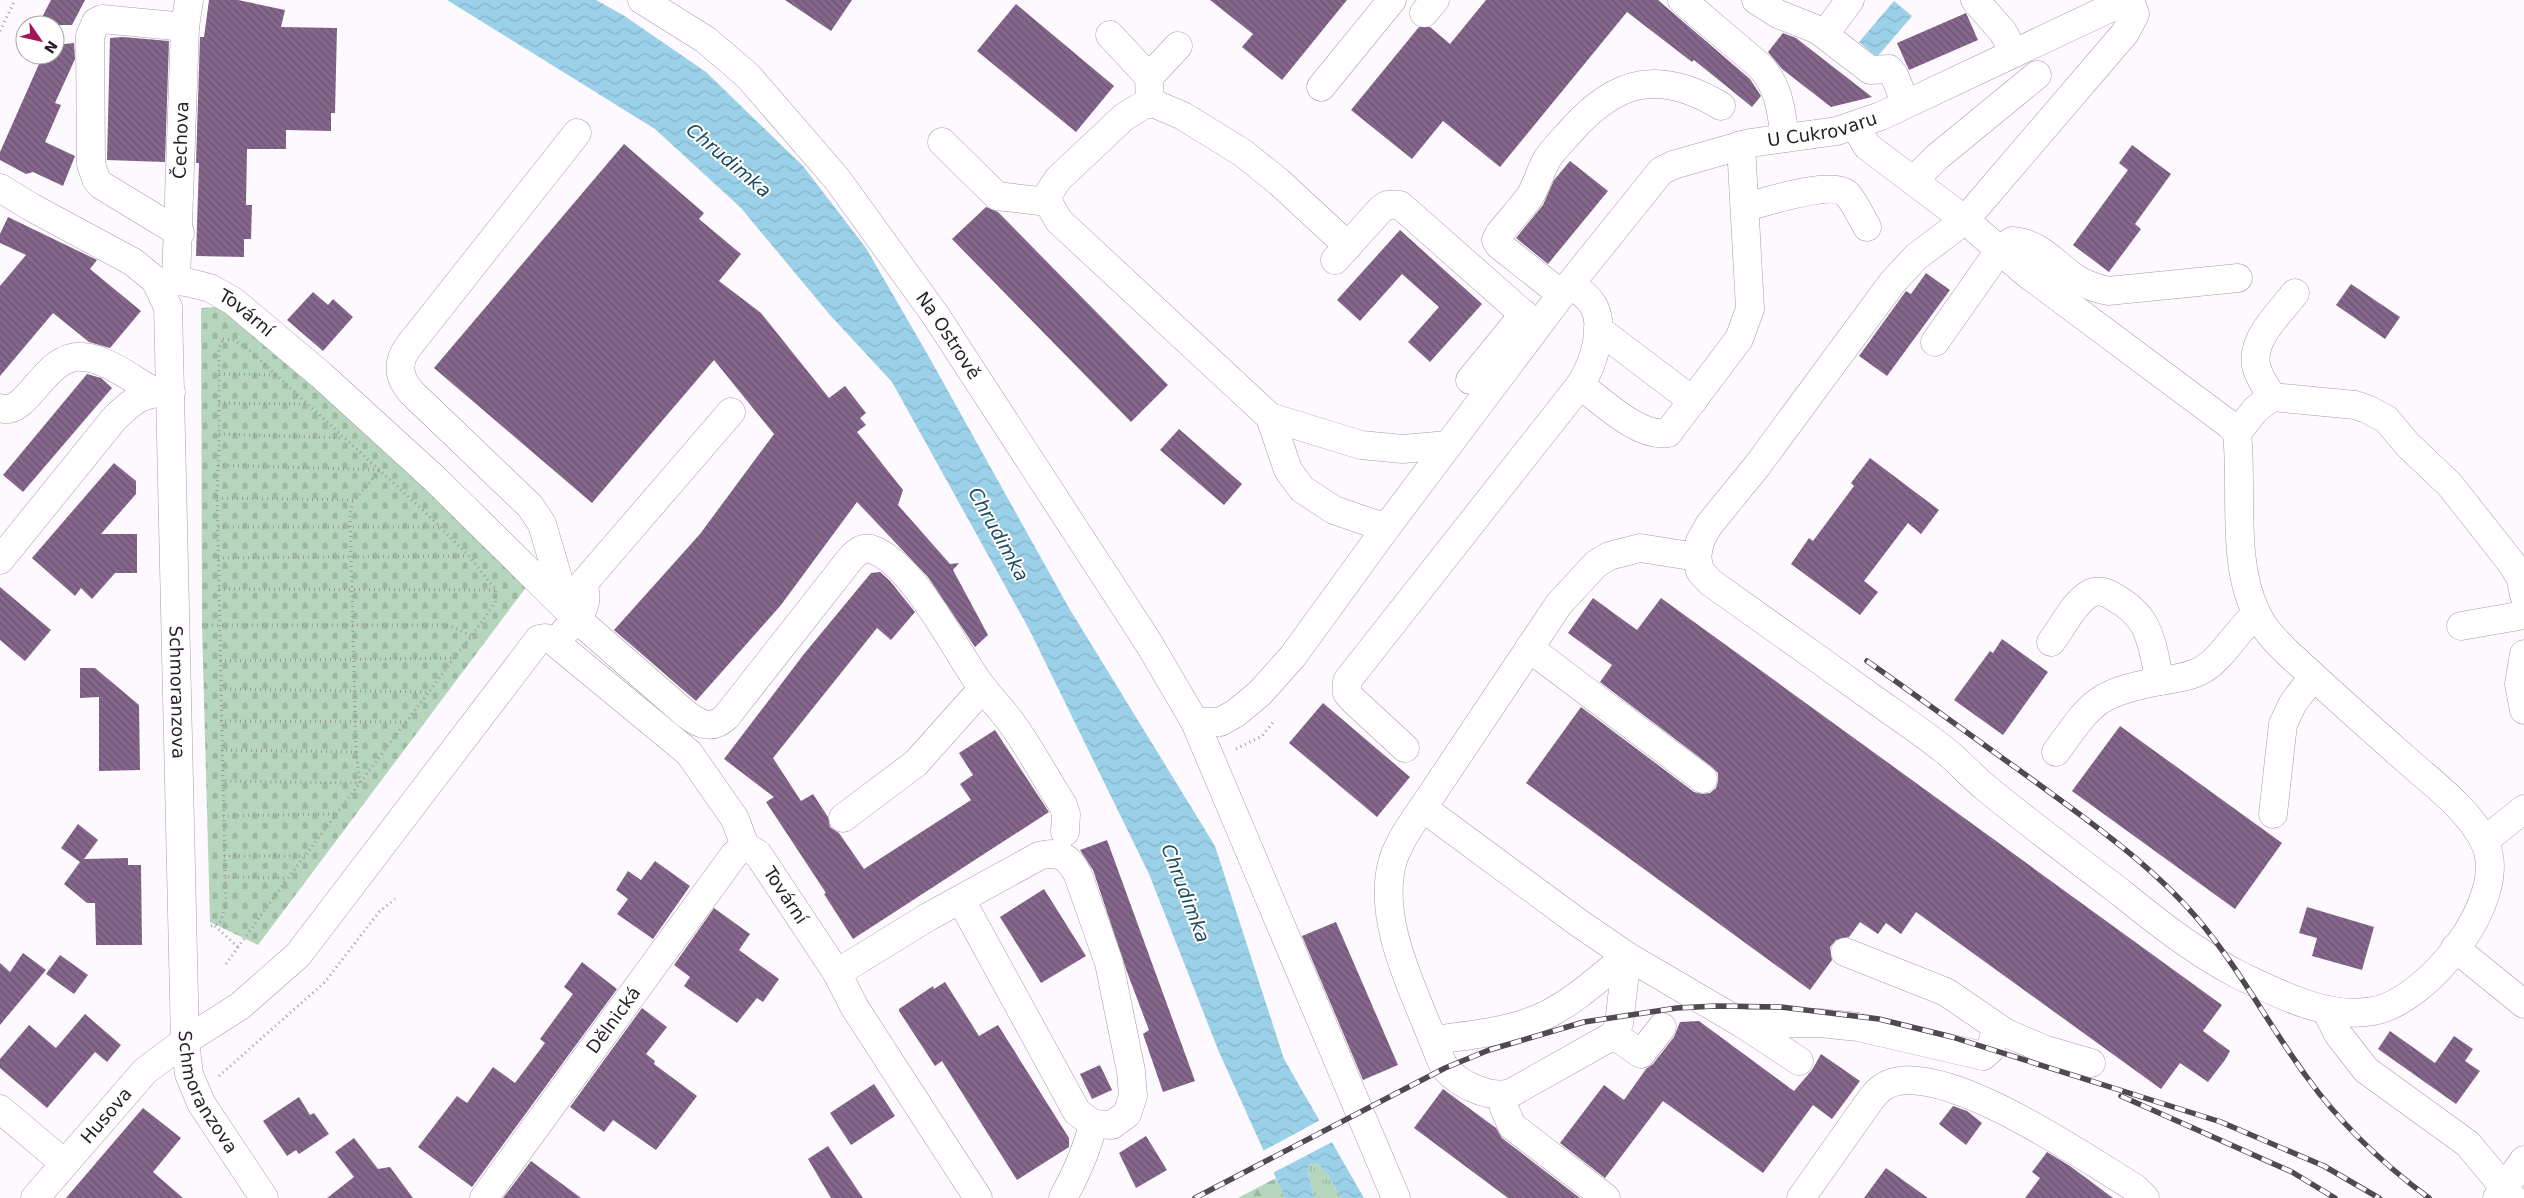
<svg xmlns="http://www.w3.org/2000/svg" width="2524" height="1198" viewBox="0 0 2524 1198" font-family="'DejaVu Sans',sans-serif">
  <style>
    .grass { fill: url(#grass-tufts) }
    .forest { fill: url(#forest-firs) }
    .cemetery { fill: url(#cemetery-stones) }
    .water { fill: url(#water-waves) }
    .pier { fill: #fdf9fe }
    .building { fill: url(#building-back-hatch) }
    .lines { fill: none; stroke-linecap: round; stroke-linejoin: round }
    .minor-casing { stroke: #aa98af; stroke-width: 29 }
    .path { stroke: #9f99a0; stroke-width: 3; stroke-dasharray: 1 4; stroke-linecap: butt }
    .minor { stroke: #fff; stroke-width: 28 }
    .rail-casing { stroke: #504951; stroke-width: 5.5 }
    .rail { stroke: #fff; stroke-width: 4; stroke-dasharray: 11; stroke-linecap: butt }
    .labels { text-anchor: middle; stroke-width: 4; stroke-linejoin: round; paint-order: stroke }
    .street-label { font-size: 18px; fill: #261e27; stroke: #fff }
    .water-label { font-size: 19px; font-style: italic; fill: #1e4b5d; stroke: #fff }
  </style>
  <defs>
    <pattern id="grass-tufts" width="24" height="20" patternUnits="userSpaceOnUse" patternTransform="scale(1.25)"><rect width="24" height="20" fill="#b5d6bd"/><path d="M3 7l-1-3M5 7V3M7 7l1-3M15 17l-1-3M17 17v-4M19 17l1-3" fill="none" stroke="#9cb7a2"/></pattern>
    <pattern id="forest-firs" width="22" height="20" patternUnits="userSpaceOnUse" patternTransform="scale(1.25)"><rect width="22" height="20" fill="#b5d6bd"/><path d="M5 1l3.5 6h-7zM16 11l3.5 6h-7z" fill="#9cb7a2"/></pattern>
    <pattern id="cemetery-stones" width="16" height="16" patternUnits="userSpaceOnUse" patternTransform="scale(1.25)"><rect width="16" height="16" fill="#b5d6bd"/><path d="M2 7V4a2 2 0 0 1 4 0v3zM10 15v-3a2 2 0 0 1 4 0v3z" fill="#9cb7a2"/></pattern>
    <pattern id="water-waves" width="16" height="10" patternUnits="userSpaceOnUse" patternTransform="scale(1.25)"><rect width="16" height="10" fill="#9ad1e8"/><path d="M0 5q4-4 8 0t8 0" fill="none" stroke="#85b3c7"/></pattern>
    <pattern id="building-back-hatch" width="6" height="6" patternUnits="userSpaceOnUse" patternTransform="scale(1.25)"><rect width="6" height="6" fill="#84678b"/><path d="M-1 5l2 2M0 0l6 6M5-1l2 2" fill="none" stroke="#6c5472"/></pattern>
  </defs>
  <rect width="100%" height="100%" fill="#fdf9fe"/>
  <!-- grass -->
  <polygon class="grass" points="1317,1163 1327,1173 1341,1198 1314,1198 1308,1172 1309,1165"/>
  <!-- forest -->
  <polygon class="forest" points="1276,1178 1285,1198 1238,1198"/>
  <!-- cemetery -->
  <polygon class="cemetery" points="226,306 394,455 527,586 258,945 210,922 202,625 201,308"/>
  <!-- water -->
  <g class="water">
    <polygon points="447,0 596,0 623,15 706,72 803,166 866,248 929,357 1069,608 1215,846 1284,1059 1364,1198 1341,1198 1327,1173 1317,1163 1309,1165 1308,1172 1314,1198 1285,1198 1219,1052 1149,874 1029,629 892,382 830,315 741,208 655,129"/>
    <polygon points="1894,1 1912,16 1877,57 1859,42"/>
  </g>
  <!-- pier -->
  <polygon class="pier" points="1322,1119 1334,1141 1271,1174 1261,1152"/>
  <!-- building -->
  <g class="building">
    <polygon points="51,0 85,0 72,25 38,25"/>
    <polygon points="209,0 238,0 285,10 281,27 337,28 335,113 331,113 331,131 286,130 286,149 247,149 246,205 252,205 251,239 244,239 244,257 196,256 199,163 196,163 200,37 204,37"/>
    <polygon points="785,0 852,0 831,31"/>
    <polygon points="1210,0 1347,0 1282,80 1242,47 1253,34"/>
    <polygon points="1486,0 1658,0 1750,79 1761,96 1752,107 1694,60 1692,62 1627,12 1500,167 1443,121 1412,159 1351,110 1419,27 1430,27 1450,44"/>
    <polygon points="1016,4 1114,86 1076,132 977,51"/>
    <polygon points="1966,13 1978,40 1909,70 1897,43"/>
    <polygon points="1783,33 1796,38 1872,97 1831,107 1782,69 1768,52"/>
    <polygon points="123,37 169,41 165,162 107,160 110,38"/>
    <polygon points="74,43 75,59 55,103 61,105 45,142 75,156 63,186 33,172 26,174 0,160 0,152 43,55 55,55 55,45"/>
    <polygon points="624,144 704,213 699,219 741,254 719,281 761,313 829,398 845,386 866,413 860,418 866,425 857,432 903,490 898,505 950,564 959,563 953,570 988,635 975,647 928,577 857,502 781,605 696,701 614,630 700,534 774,434 714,360 592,503 434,368"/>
    <polygon points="2132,145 2171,174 2135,224 2141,229 2109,272 2073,245 2128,170 2119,163"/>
    <polygon points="1570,161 1608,191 1548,264 1516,238 1543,205 1554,180"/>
    <polygon points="986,207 998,212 1168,385 1131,422 952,239"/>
    <polygon points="8,217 97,260 90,269 141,311 110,348 89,342 53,313 0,376 0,286 26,255 0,243 0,234"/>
    <polygon points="1400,230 1482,304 1430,362 1408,342 1439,307 1402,274 1360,321 1337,300"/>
    <polygon points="1926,273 1950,290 1887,376 1859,356 1906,291 1911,294"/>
    <polygon points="2351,284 2400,317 2385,339 2336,305"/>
    <polygon points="313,292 328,305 333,299 353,317 323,351 287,320"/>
    <polygon points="87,374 101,378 112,388 23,492 3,475"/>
    <polygon points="1179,429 1242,484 1224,505 1160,450"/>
    <polygon points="1870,458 1939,510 1921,534 1908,523 1864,581 1878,592 1860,615 1791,564 1809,538 1813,541 1854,486 1851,483"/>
    <polygon points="114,463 136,481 136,494 101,534 137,534 137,573 115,573 92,599 81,588 75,596 32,558"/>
    <polygon points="880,572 890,581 915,612 891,640 877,628 773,758 801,801 813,794 828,817 830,827 839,833 864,869 971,800 960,784 973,775 959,753 995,730 1049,812 853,939 824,894 826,893 766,802 774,797 724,759 804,654 871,573"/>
    <polygon points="0,587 51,630 25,661 0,640"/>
    <polygon points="1593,598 1637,630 1661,598 2222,1005 2203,1031 2230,1051 2225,1060 2208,1082 2180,1063 2161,1089 1916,912 1901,934 1886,923 1878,934 1860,922 1849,937 1836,940 1830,947 1832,960 1810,990 1526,783 1581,707 1694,792 1702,794 1710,793 1716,788 1718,781 1718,773 1712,767 1600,682 1612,665 1568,633"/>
    <polygon points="2002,639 2048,672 2003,735 1954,700 1990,651 1993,653"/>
    <polygon points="80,668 95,668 139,705 140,770 99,771 99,697 80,698"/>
    <polygon points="1323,703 1410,777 1377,817 1289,743"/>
    <polygon points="2120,726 2282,843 2235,909 2072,791"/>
    <polygon points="78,824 98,840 84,859 128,858 128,865 141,865 142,945 96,945 95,903 87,903 64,884 80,862 61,848"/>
    <polygon points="1107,840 1195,1081 1163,1092 1143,1034 1149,1030 1127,972 1093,870 1080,850"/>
    <polygon points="655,861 690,886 653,939 617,914 628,899 616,890 628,871 641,880"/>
    <polygon points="1044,889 1086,956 1041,983 1000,917"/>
    <polygon points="2307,907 2374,927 2362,970 2312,956 2317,938 2299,933"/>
    <polygon points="714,908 750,934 739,950 779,979 763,1002 757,998 737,1023 684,986 690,977 674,965"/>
    <polygon points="1336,922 1398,1065 1363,1080 1302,936"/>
    <polygon points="23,953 46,970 0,1025 0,963 10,972"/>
    <polygon points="60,955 88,975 74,994 46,974"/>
    <polygon points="582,962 617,989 472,1187 418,1147 457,1096 467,1103 493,1067 515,1083 545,1043 540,1039 573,994 564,987"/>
    <polygon points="945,982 979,1036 998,1025 1069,1138 1069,1147 1017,1180 942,1061 935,1066 899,1011 899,1009 933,986 934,989"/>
    <polygon points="642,1008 667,1027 646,1054 655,1061 654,1064 697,1096 656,1150 613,1120 604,1132 570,1107"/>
    <polygon points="85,1014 121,1045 107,1062 95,1052 47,1108 0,1068 0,1059 29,1025 56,1048"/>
    <polygon points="1699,1021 1794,1091 1812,1070 1821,1054 1860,1081 1832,1119 1813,1105 1763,1173 1663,1101 1605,1178 1560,1143 1604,1085 1624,1100 1646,1069 1653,1064 1674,1037 1680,1022"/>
    <polygon points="2390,1031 2435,1063 2454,1036 2473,1049 2465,1061 2480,1071 2456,1104 2378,1049"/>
    <polygon points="1100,1065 1112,1090 1092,1099 1080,1074"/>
    <polygon points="874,1084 895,1116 851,1145 830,1113"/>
    <polygon points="1443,1089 1496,1128 1502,1138 1580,1198 1508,1198 1414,1128"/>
    <polygon points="299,1097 310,1115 314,1113 329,1134 299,1154 296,1150 287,1156 263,1121"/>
    <polygon points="1953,1106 1967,1111 1982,1123 1966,1145 1939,1124"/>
    <polygon points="143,1108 181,1138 153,1172 183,1198 66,1198"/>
    <polygon points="1146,1136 1167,1170 1136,1188 1119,1153"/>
    <polygon points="354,1138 378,1169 390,1167 413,1198 327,1198 354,1177 335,1152"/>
    <polygon points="828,1146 863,1198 831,1198 808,1159"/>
    <polygon points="2047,1152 2070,1166 2113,1198 2025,1198 2040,1178 2032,1172"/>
    <polygon points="531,1161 581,1198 503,1198"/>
    <polygon points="1886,1168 1928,1198 1864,1198"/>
  </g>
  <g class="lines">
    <defs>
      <g id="minor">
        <path id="s1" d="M642,0L706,40L748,76L837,179L936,316L1148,642L1195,722L1396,1198"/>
        <path d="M1682,0L1761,67C1780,89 1781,111 1785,138"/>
        <polyline points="1756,0 1778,14 1818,30 1870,70 1889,69 1894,75 1906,104"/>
        <polyline points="1975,0 2003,32 2014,53"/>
        <polyline points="1424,13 1435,0"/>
        <polyline points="1825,34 1850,0"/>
        <polyline points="1110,35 1149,77 1150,103"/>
        <polyline points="1149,77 1178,46"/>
        <polyline points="1321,87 1392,0"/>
        <path id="s2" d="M942,142L997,196L1048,202L1059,221L1270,417L1288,470L1302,489L1334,510L1386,528L1558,299L1661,171L1673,165L1750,143L1837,131L1881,116L2127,0"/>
        <polyline points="1913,181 1937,157 2037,75"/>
        <path id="s3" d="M0,188L31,207L133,262L155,280L168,307L185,1041L189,1074L201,1103L264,1198"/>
        <polyline points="1048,202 1049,193 1058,179 1124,117 1145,104 1155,104 1183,116 1243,153 1279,182 1348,246"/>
        <path d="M1745,207C1766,202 1832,180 1847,194C1855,203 1861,217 1867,227"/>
        <polyline points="180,233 101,185 96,179 91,164 90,36 96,22 102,19 185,27"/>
        <polyline points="1335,260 1381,209 1387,205 1400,205 1537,326"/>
        <path id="s4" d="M176,281L185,27L189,0"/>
        <path d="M1570,284C1578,290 1588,296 1593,305C1606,327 1593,365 1580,385C1602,401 1639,438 1668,433L1739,339L1750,309L1741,145"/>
        <path id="s5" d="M160,287L176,281L186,282L210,288L233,301L321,375L435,479L577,619L686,714C700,725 712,730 726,717L851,558C857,552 862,547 871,549C912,562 953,646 977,680C988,696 1002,709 1013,725C1031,750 1046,779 1063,805L1066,814L1065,832"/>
        <path d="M1561,294L1499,245L1496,240L1499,234C1509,221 1521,209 1530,196C1537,185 1540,172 1546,161C1552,150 1562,141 1570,132C1616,79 1660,69 1721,106"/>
        <polyline points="1598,329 1693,401"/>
        <path d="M1935,342L1999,251L2012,241C2038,242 2055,264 2075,278C2085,285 2096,288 2108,291L2238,278"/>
        <polyline points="1470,380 1524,314"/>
        <path d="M2272,397C2267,388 2260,379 2257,369C2248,341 2280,313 2295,293"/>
        <path d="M0,408C28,418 44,353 83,357C108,359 133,380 155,392"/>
        <polyline points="1270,417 1361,445 1403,449 1448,445"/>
        <polyline points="2237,433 2256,409 2272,397 2355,405 2367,409 2386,419 2407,444 2450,485 2513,565 2521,579 2524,595"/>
        <path d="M1697,557L1700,571L1710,582C1762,619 1813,655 1864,692C1890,711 1918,729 1943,749C1959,761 1971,776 1986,788C2030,824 2075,858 2120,892C2157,922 2195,952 2237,974C2277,993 2327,1020 2373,1011C2427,1002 2511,899 2485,843C2470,811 2436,786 2410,763C2369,727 2329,691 2289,654C2276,642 2263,628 2256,612C2231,561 2243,489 2237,433L2230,425L2026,273L1965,220L1867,146L1855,126"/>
        <path d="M0,560L114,419C133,400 143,392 171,392"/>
        <path d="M560,585L542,524L530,506L412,393C399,379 396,364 408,347L577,133"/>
        <polyline points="2461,626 2524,615"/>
        <path d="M565,631C578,622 592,600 582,585L731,412"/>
        <path d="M2051,642C2062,628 2073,604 2089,594C2097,589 2107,592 2114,597C2152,618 2151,643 2160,681"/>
        <polyline points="1529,648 1703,779"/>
        <polyline points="2524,654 2519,684 2524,710"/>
        <polyline points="1195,722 1220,722 1236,713 1260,693 1293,656 1386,528"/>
        <polyline points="1405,748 1353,700 1347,693 1347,681 1580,385"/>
        <path d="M2056,752C2091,704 2094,694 2155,682C2170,679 2187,678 2200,671C2221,661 2237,630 2256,614"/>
        <path d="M1423,808L1576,921L1627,956C1601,976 1575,1001 1546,1015C1511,1032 1471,1035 1433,1040C1412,987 1376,918 1393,860C1401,835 1422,810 1436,788L1559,604L1596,564L1609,556L1640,548L1697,557L1700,541L1709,525L1757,466L1892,283L1916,257L1965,220L2125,33L2135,14L2130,0"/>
        <polyline points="2273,814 2283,724 2293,703 2313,677"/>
        <polyline points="843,818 916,763 983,688"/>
        <polyline points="2484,841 2524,809"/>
        <path id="s6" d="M745,846L758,854L837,973L855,1008L978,1198"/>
        <polyline points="2455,948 2524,1004"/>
        <polyline points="1845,952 1946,992 2006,1033 2046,1050 2091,1063"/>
        <path d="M837,973L928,917L1039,856C1059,850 1070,858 1078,875L1109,963L1131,1071L1133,1096L1127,1114L1112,1125L1093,1124L1077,1112L961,900"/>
        <polyline points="2326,1010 2338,1034 2366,1070 2468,1144 2513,1198"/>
        <polyline points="1743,1024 1799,1061"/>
        <polyline points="1614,1035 1641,1054 1662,1027"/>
        <path d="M1433,1040C1437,1049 1440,1061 1446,1069C1460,1085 1490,1099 1511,1093L1614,1035L1619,1023L1627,956L1743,1024L1820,1023L1858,1027L1983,1056L1991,1049L1996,1028"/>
        <polyline points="1504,1095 1504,1108 1512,1126 1606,1198"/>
        <polyline points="0,1109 64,1163"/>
        <path id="s7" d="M35,1198L145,1071L185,1041L240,1006L298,955L539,639L545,638L552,640L689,753L735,819L745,846"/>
        <path id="s8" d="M484,1198L734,855L745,846"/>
        <path d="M1063,1198C1076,1174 1087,1151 1093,1124"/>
        <path d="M1801,1198L1871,1099C1879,1089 1886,1083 1899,1081C1960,1072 2081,1155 2135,1188L2145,1198"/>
        <polyline points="2497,1198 2524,1160"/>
      </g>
    </defs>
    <!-- minor casing -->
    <use href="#minor" class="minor-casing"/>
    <!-- path -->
    <g class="path">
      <polyline points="0,31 15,0"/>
      <polygon points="223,339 234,340 248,349 426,513 469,556 496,590 495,602 484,619 288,878 225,877 217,491 219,446 219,348"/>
      <polyline points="219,374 276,375"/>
      <polyline points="219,403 308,404"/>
      <polyline points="219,434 344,438"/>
      <polyline points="218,465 379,470"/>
      <polyline points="217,498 355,500"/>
      <polyline points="218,527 440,527"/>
      <polyline points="218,558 468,556"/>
      <polyline points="219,589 496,590"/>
      <polyline points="202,625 445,625 451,626 471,636"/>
      <polyline points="220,661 454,658"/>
      <polyline points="220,689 429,692"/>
      <polyline points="220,721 406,722"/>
      <polyline points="1236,749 1262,736 1274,721"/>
      <polyline points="221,750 356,752 360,783 221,781"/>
      <polyline points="356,752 350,513 353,502 380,470"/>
      <polyline points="223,816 336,814"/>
      <polyline points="224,856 305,856"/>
      <polyline points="211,926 220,923 226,906 225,877"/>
      <polyline points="215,926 238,947"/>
      <polyline points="226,964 287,879"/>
      <polyline points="219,1076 325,982 379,912 395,899"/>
    </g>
    <!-- minor -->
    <use href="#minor" class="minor"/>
    <defs>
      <g id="rail">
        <path d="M1867,661C1924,701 1980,742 2037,783C2092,823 2151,865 2196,917C2238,966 2268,1024 2306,1076C2339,1122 2383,1164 2429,1198"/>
        <polyline points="2121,1096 2292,1172 2335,1198"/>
        <polyline points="1195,1198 1445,1068 1489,1050 1584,1022 1677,1008 1716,1006 1781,1007 1879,1019 1952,1037 2221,1122 2324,1166 2379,1198"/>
      </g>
    </defs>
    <!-- rail casing -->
    <use href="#rail" class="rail-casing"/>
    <!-- rail -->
    <use href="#rail" class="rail"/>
  </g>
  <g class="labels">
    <!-- street labels -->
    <g class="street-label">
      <text dy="6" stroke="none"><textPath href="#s2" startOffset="1229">U Cukrovaru</textPath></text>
      <text dy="6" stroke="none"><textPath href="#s4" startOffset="141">Čechova</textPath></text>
      <text dy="6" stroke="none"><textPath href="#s5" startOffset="96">Tovární</textPath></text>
      <text dy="6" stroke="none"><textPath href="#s1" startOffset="459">Na Ostrově</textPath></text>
      <text dy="6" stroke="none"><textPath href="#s3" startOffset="596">Schmoranzova</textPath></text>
      <text dy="6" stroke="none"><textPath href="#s6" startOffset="65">Tovární</textPath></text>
      <text dy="6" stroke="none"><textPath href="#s8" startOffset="220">Dělnická</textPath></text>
      <text dy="6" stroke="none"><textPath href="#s3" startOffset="1001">Schmoranzova</textPath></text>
      <text dy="6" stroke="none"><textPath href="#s7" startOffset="109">Husova</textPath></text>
    </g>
    <!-- water labels -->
    <g class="water-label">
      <text transform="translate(729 160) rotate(40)" y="7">Chrudimka</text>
      <text transform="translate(999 534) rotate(61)" y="7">Chrudimka</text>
      <text transform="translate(1186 893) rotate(69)" y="7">Chrudimka</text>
    </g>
  </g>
  <!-- north arrow -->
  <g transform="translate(40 40) rotate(124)"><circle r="24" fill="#ffffff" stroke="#a8a5a9"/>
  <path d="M0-4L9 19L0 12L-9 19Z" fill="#a41559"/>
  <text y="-8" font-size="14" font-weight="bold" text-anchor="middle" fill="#261e27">N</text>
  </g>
</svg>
